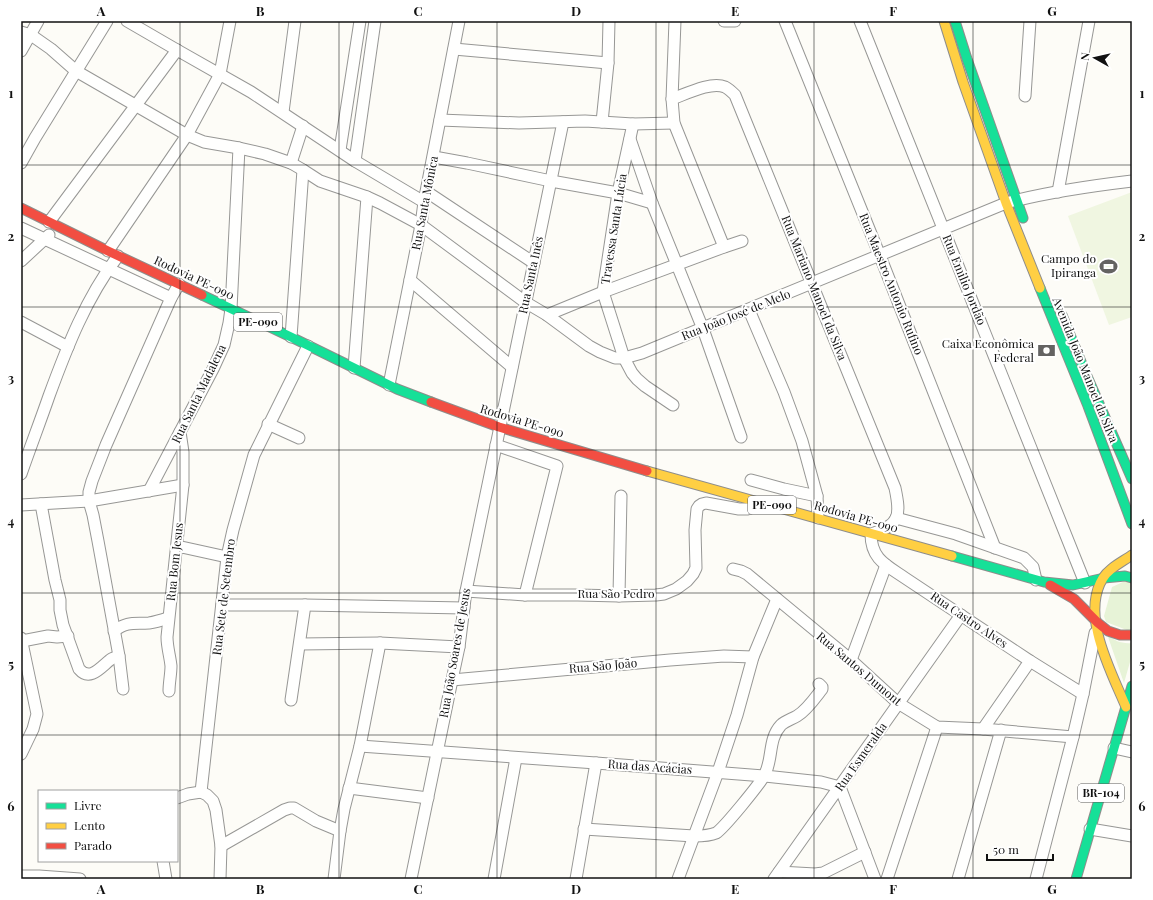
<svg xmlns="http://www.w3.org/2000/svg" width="1153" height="900" viewBox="0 0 1153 900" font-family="'Playfair Display',serif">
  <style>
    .green { fill: #e7f3d7 }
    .pitch { fill: #f0f6e1 }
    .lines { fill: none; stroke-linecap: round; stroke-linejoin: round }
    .street-casing { stroke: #979795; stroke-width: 13 }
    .fast-casing { stroke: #8e8d8b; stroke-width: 11 }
    .slow-casing { stroke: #8e8d8b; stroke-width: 11 }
    .jam-casing { stroke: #8e8d8b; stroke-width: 11 }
    .street { stroke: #fffffe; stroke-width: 11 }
    .fast { stroke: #16e098; stroke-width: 9 }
    .slow { stroke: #ffcf43; stroke-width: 9 }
    .jam { stroke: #f24e42; stroke-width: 9 }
    .grid { fill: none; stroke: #111; stroke-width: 1; stroke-opacity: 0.55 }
    .labels { text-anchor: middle; stroke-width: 4; stroke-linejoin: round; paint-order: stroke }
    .shield { fill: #fff; stroke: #585858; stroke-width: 1 }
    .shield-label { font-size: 11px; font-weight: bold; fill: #111 }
    .street-label { font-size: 12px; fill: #111; stroke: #fff }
    .poi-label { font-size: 12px; fill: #111; stroke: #fff; text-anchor: end }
    .neatline { fill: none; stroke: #111; stroke-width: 1.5 }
    .grid-label { font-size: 13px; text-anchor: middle; font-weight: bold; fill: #111 }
  </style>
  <rect width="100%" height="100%" fill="#fdfcf7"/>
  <!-- green -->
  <g class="green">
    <polygon points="1123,582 1132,582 1132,632 1106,622 1104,616 1112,587"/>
    <path d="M1107,634C1114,641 1122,644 1132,643V655L1124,683Z"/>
  </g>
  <!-- pitch -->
  <polygon class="pitch" points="1132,192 1132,317 1109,325 1068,216"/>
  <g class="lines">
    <defs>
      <g id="street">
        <polyline points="127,21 177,50 251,92 355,161 424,202"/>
        <polyline points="675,21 672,99 674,123 724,247"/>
        <polyline points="724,21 735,21"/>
        <polyline points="785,21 880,256 995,548"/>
        <polyline points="860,21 1085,583"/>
        <path d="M21,32L31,35L51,49L76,71L187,135L204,142L239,148L265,154L291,163L303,170L320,181L367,197L380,203L421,225L525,302L547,315L589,346L600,352L615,358H624L642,353L1006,203C1047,192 1090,186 1132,181"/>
        <polyline points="454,49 608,63"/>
        <polyline points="21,51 38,21"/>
        <polyline points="1025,96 1030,21"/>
        <path d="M672,99C686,94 711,81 725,87C729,89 732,92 735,95L895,488C901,516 900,525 871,534C871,559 886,565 905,578L1030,661L1083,694"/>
        <polyline points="283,112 295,21"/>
        <polyline points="440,120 519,123 585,121 633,124 674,123"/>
        <polyline points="602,122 608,63 609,21"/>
        <polyline points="633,124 618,193 603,292 624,358 632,373 637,379 645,386 673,405"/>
        <polyline points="630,139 652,203 703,329 741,437"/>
        <polyline points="340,150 360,21"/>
        <polyline points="434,157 467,163 551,181 618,193 652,203"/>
        <polyline points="355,161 375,21"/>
        <polyline points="21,163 35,138 107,21"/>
        <polyline points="291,163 303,126"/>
        <polyline points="427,192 534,263"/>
        <polyline points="1058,192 1089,21"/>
        <polyline points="49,222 177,50"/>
        <polyline points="21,228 171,298"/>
        <polyline points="108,251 187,135 220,74 230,21"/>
        <polyline points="21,261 49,235"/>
        <polyline points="410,280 512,367"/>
        <polyline points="749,310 784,392 802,441 817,496 818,518"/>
        <polyline points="547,315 603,292 724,247 742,241"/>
        <polyline points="21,322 68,347"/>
        <polyline points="291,337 303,170"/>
        <polyline points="354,368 367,197"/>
        <polyline points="389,385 421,225 424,202 459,21"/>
        <polyline points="268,424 299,438"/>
        <polyline points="496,445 557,466 525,595"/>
        <path d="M21,474C30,448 40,422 49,396C67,347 86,298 118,256"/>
        <polyline points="751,480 784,489 817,496"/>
        <polyline points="149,491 213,369 224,345 229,323 231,309 239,148"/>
        <path d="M41,504L55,580L60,600V610L63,625L79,669C90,682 101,667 110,660C112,658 116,657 119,656"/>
        <polyline points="21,505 89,501 183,485"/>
        <polyline points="896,518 956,534 1024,558 1033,567 1036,580"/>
        <polyline points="177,546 227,557"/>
        <polyline points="733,569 741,571 747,574 851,660 898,703 937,727 983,729 1073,737"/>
        <polyline points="466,591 525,595 578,595 619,596 656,595 664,594 676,589 687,581 693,574 696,568 695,530 697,509 699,506 702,504 706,503 739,509 747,509 765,503"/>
        <polyline points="619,596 621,496"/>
        <polyline points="222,605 305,605 464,608"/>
        <path d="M114,631C128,621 134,624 149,623C156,622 162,620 168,618"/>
        <polyline points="21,638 37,714 33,729 21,754"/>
        <polyline points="22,641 48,636 57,637 68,636"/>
        <polyline points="300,644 380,643 459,647"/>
        <polyline points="851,660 886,565"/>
        <polyline points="452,680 670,660 724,656 753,657"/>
        <polyline points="123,689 119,656 98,541 93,515 89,501 89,492 92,481 106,445 171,298 179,284"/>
        <path d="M169,691C169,683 171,674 171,666C170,656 167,647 167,637L183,485V452L180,432"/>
        <polyline points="291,700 305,605"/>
        <polyline points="983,729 1030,661"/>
        <polyline points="360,746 596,763 765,776 821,782 840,787 875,879"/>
        <polyline points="1114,748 1132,752"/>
        <polyline points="349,788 428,798"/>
        <polyline points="201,792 227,557 233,530 254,455 308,346"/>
        <polyline points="201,792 207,795 213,801 216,810 221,846 220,879"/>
        <polyline points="177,798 188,794 201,792"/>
        <path d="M584,829L694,836C702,836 709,836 716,833C723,829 761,783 765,774C773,758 768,739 781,725C785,721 792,719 797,716C807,710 815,698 822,689V687L819,684"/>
        <polyline points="1090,829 1132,836"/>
        <polyline points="221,846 284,810 290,808 294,808 316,821 340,831"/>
        <polyline points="163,861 166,879"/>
        <polyline points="779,872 815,874 823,873 865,852"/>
        <polyline points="21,876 39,876 80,879"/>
        <polyline points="334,879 340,831 344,809 360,746 380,643"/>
        <polyline points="411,879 452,680 459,647 466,591 563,122"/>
        <polyline points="494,879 516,758"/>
        <polyline points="576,879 596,763"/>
        <polyline points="678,879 718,772 737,715 753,657 777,599"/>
        <polyline points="774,879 961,615"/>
        <polyline points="887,879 937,727"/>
        <polyline points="958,879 1001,730"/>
        <polyline points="1036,879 1073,737 1083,694 1095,633"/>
      </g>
      <g id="fast">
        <polyline points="955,21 967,59 1023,218"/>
        <polyline points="1040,288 1088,406 1132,524"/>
        <polyline points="202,295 291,337 397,389 431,402"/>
        <polyline points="1062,315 1086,374 1132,479"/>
        <polyline points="952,556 1044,582 1073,585 1104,578 1125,576 1132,578"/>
        <polyline points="1076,879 1132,686"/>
      </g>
      <g id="slow">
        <polyline points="944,21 963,82 1006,203 1040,288"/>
        <polyline points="647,471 952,556"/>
        <path d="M1126,707C1111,671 1080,615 1103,578C1109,568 1122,562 1132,555"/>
      </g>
      <g id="jam">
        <polyline points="21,208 108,251 202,295"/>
        <polyline points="431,402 499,427 647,471"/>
        <polyline points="1050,585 1074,599 1098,623 1108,631 1120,635 1132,635"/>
      </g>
    </defs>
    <!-- street casing -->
    <use href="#street" class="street-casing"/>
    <!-- fast casing -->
    <use href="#fast" class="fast-casing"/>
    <!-- slow casing -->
    <use href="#slow" class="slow-casing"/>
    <!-- jam casing -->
    <use href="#jam" class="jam-casing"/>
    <!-- street -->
    <use href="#street" class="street"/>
    <!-- fast -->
    <use href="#fast" class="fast"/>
    <!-- slow -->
    <use href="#slow" class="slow"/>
    <!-- jam -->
    <use href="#jam" class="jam"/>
  </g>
  <!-- grid -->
  <path class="grid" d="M180,21V879M339,21V879M497,21V879M656,21V879M814,21V879M973,21V879M21,165H1132M21,307H1132M21,450H1132M21,593H1132M21,735H1132"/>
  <!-- icons -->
  <defs>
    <symbol id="stadium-bare" viewBox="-9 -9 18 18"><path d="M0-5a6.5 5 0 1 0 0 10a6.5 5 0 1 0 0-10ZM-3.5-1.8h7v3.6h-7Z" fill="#646362" stroke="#fff" stroke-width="2.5" paint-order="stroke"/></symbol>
    <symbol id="bank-bare" viewBox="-9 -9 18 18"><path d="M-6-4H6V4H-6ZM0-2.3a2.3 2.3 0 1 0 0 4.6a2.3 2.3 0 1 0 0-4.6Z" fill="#646362" stroke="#fff" stroke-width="2.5" paint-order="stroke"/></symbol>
  </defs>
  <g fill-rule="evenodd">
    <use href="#stadium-bare" x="1096" y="254" width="25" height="25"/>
    <use href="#bank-bare" x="1034" y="338" width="25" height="25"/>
  </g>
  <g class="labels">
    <!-- shield labels -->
    <g class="shield">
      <rect x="234" y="313" width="48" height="18" rx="3"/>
      <rect x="748" y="496" width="48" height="18" rx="3"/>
      <rect x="1078" y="784" width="46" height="18" rx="3"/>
    </g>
    <g class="shield-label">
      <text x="258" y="326">PE-090</text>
      <text x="772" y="509">PE-090</text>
      <text x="1101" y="797">BR-104</text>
    </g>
    <!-- street labels -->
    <g class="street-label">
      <text transform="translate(425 203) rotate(-79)" y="4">Rua Santa Mônica</text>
      <text transform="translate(614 229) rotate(-81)" y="4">Travessa Santa Lúcia</text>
      <text transform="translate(531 275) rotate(-78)" y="4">Rua Santa Inês</text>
      <text transform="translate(194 278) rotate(25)" y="4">Rodovia PE-090</text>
      <text transform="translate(964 280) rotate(68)" y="4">Rua Emilio Jordão</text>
      <text transform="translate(891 284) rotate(68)" y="4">Rua Maestro Antonio Rufino</text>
      <text transform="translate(814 288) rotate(68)" y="4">Rua Mariano Manoel da Silva</text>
      <text transform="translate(736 315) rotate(-22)" y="4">Rua João José de Melo</text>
      <text transform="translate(1085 370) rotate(68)" y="4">Avenida João Manoel da Silva</text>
      <text transform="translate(199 394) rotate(-64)" y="4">Rua Santa Madalena</text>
      <text transform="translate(522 421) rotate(17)" y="4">Rodovia PE-090</text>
      <text transform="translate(856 517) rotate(16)" y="4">Rodovia PE-090</text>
      <text transform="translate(175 562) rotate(-84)" y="4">Rua Bom Jesus</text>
      <text x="616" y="598">Rua São Pedro</text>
      <text transform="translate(224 597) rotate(-83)" y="4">Rua Sete de Setembro</text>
      <text transform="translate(969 620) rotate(34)" y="4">Rua Castro Alves</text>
      <text transform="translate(455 653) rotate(-80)" y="4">Rua João Soares de Jesus</text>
      <text transform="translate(603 666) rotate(-5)" y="4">Rua São João</text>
      <text transform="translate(859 669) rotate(40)" y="4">Rua Santos Dumont</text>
      <text transform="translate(861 757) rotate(-55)" y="4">Rua Esmeralda</text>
      <text transform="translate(650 767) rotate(4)" y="4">Rua das Acácias</text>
    </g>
    <!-- poi labels -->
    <g class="poi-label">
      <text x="1096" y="263">Campo do<tspan x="1096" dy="14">Ipiranga</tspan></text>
      <text x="1034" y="348">Caixa Econômica<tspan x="1034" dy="14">Federal</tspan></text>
    </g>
  </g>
  <!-- border -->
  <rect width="1153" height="900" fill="none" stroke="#ffffff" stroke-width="44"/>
  <!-- legend -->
  <rect x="38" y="790" width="140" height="72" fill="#ffffff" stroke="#a0a0a0"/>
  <rect x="46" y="803" width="20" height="6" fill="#16e098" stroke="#a0a0a0"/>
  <text x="74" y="810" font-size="12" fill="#111111">Livre</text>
  <rect x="46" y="823" width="20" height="6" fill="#ffcf43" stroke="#a0a0a0"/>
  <text x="74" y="830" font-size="12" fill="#111111">Lento</text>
  <rect x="46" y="843" width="20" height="6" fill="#f24e42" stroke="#a0a0a0"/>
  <text x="74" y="850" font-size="12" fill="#111111">Parado</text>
  <!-- north arrow -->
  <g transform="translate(1095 58) rotate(278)" stroke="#ffffff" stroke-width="3" paint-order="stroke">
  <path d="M0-3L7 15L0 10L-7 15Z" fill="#111111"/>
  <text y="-6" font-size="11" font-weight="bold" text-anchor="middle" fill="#111111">N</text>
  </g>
  <!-- scale -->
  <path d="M987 854v6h66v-6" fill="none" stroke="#111111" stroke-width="2"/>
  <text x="993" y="854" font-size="12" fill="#111111" stroke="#ffffff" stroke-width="3" paint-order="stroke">50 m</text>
  <rect x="22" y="22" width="1109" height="856" class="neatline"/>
  <g class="grid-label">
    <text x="101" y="16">A</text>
    <text x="260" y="16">B</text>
    <text x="418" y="16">C</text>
    <text x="576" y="16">D</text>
    <text x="735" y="16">E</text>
    <text x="893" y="16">F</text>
    <text x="1052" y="16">G</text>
    <text x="11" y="98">1</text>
    <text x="1142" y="98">1</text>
    <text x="11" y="241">2</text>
    <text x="1142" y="241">2</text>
    <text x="11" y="383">3</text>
    <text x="1142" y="383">3</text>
    <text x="11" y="526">4</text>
    <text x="1142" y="526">4</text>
    <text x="11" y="669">5</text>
    <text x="1142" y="669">5</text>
    <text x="11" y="811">6</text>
    <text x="1142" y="811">6</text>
    <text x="101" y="894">A</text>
    <text x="260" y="894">B</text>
    <text x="418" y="894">C</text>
    <text x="576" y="894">D</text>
    <text x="735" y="894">E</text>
    <text x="893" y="894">F</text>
    <text x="1052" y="894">G</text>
  </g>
</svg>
